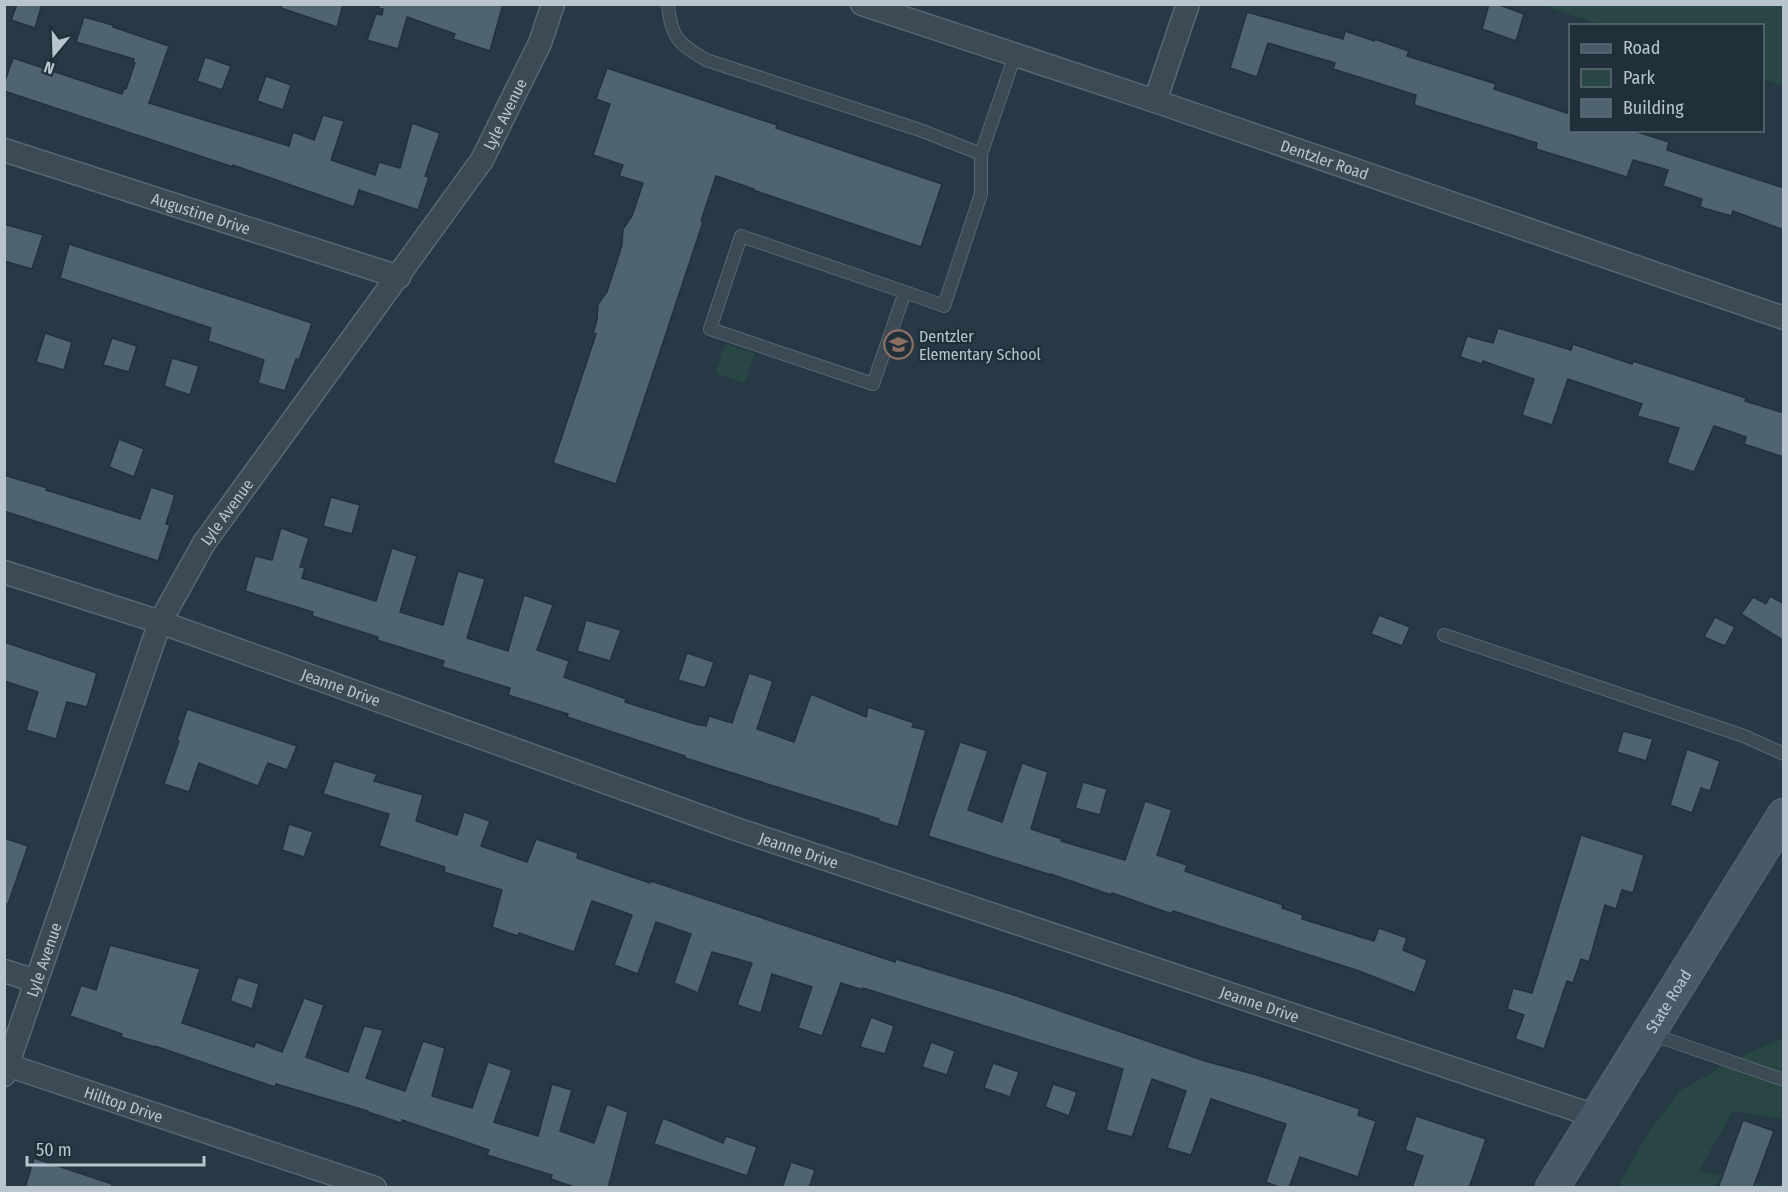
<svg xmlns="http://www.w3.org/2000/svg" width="1788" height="1192" viewBox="0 0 1788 1192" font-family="'Fira Sans Condensed',sans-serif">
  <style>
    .green { fill: #284643 }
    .building { fill: #4f6470; stroke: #21323c; stroke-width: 1.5 }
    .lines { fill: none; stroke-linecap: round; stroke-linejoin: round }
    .service-casing { stroke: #596872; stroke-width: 14 }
    .minor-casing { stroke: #596872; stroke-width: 25 }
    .secondary-casing { stroke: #596872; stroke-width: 35 }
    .service { stroke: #3b4a54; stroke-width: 12 }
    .minor { stroke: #3b4a54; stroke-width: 22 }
    .secondary { stroke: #485a68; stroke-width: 33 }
    .labels { text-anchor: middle; stroke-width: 4.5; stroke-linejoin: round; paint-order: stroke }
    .street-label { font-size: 16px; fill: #b8c5ce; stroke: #1f303a }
    .poi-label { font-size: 16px; fill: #b8c5ce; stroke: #1f303a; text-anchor: start }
  </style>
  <rect width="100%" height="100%" fill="#263945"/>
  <!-- green -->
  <g class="green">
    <polygon points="1540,5 1783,5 1783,86 1763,79 1762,26 1602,25"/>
    <polygon points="725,344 755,353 745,383 716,373"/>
    <polygon points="1783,1038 1783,1119 1733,1111 1699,1171 1777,1187 1617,1188 1648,1133 1679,1092 1731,1061"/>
  </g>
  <!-- building -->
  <g class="building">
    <polygon points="17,4 42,4 35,28 11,20"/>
    <polygon points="282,4 343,4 337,27 281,8"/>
    <polygon points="379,4 503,4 490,51 453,39 455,34 407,17 398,49 367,40 376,14 382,15 383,9 378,8"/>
    <polygon points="1489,4 1497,4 1524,14 1516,41 1482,29"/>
    <polygon points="1247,12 1343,39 1345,31 1374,41 1374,39 1409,51 1407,56 1496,84 1494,89 1570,114 1570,130 1631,130 1669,142 1667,150 1784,188 1784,230 1733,211 1731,216 1700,207 1702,199 1663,186 1668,170 1633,160 1627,177 1536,149 1537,143 1414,105 1416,95 1333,69 1335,63 1268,43 1257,77 1230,68"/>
    <polygon points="84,17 113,25 113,27 169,46 149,103 289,146 293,132 314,140 323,115 344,121 331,160 375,175 379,162 400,168 412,123 440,133 425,176 429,177 418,210 359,190 354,207 233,165 233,167 4,91 4,84 13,58 122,94 124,88 126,89 135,63 133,62 134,59 76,42"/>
    <polygon points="205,57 231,66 222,90 197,81"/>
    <polygon points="607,68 777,125 776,128 942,184 921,247 753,190 754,189 716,176 701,221 703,222 616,484 553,463 596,334 593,333 597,320 598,304 607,292 622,245 623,229 632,216 643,183 619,176 623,165 593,155 610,104 596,99"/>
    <polygon points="266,76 291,85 283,110 257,101"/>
    <polygon points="4,224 43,235 32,269 4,261"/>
    <polygon points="69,244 312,323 299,360 296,359 285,391 258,383 264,360 208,341 211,328 60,278"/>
    <polygon points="1498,328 1571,350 1573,344 1632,364 1633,361 1746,398 1745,401 1784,413 1784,457 1744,444 1746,437 1714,426 1694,472 1667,463 1679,428 1637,416 1642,404 1568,379 1552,425 1522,415 1534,379 1483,361 1482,364 1460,357 1467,336 1493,343"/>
    <polygon points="45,333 72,342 64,370 36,362"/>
    <polygon points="112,338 137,346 129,372 103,365"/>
    <polygon points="172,358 199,366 190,395 164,386"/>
    <polygon points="119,439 144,449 134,477 109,467"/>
    <polygon points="4,475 47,488 46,490 140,519 151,487 175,495 166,524 170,525 158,561 4,511"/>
    <polygon points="331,497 360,505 352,534 323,526"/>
    <polygon points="281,528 309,538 300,567 305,568 302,578 376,601 392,548 417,556 400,612 443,625 458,571 485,579 467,638 508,651 524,595 553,605 537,650 569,661 564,677 626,699 625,702 695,724 706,726 709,716 732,723 749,673 773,681 757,729 794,742 811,694 866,717 868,707 914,723 912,727 926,730 898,827 878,821 879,819 685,758 685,756 567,717 568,714 508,695 510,688 442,667 444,661 377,640 378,637 312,616 313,612 245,591 255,556 272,560"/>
    <polygon points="1770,596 1784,604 1784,641 1741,614 1753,597 1766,604"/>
    <polygon points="1379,615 1410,627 1402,646 1371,634"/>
    <polygon points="1715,617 1735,627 1725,646 1704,637"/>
    <polygon points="586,620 621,630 610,661 577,651"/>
    <polygon points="4,642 97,673 87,707 67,702 56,739 26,730 38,692 4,681"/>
    <polygon points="687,653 714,662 705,688 678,680"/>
    <polygon points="187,709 297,746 287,770 268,763 258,786 199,763 189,792 164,784 179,741 177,740"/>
    <polygon points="1623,731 1653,739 1646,761 1617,752"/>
    <polygon points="960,742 988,751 968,810 1002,822 1022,763 1048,772 1031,829 1062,839 1061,841 1125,860 1145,801 1172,810 1157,855 1187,865 1185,871 1283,905 1282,908 1303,915 1302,919 1374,941 1379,928 1407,938 1403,950 1427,960 1415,993 1359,971 1173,911 1172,914 1112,893 1111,895 1051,874 1051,875 928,836"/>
    <polygon points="1687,749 1720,761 1710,791 1701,788 1692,813 1670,805"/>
    <polygon points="334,761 377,774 374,781 423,795 416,821 457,835 464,812 490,821 481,846 527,862 536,839 578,853 577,858 650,883 651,881 895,962 896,959 1011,994 1205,1061 1257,1075 1360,1109 1358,1115 1376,1121 1358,1177 1300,1157 1289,1188 1282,1188 1266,1182 1286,1124 1211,1099 1191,1155 1167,1148 1186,1091 1152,1079 1132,1137 1106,1130 1123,1069 863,988 863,990 841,983 822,1036 798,1028 812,987 772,974 761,1013 737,1005 752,963 712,952 698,993 674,983 691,934 656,922 638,974 614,965 632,915 592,901 574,952 519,933 518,936 492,927 502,890 444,872 445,867 379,846 389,814 323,794"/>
    <polygon points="1083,782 1107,789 1100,815 1075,808"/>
    <polygon points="289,824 313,832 304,857 282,850"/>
    <polygon points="1581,835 1644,855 1633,893 1622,890 1616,909 1605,905 1589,962 1581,959 1573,983 1567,981 1544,1049 1515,1039 1524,1015 1507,1009 1513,988 1532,993"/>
    <polygon points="4,838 28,846 8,904 4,904"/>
    <polygon points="110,945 200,969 182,1023 254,1047 256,1042 282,1052 304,998 324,1005 306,1057 348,1072 364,1026 383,1030 366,1078 405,1091 423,1041 445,1048 432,1096 472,1108 488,1062 512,1070 494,1122 538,1136 552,1084 572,1090 560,1131 594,1143 607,1104 628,1112 608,1188 577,1188 551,1179 552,1175 487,1155 489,1150 402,1120 401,1123 368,1112 368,1111 276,1084 275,1087 155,1046 155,1047 121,1037 122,1034 70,1016 81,985 96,990"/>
    <polygon points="238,977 259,984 252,1009 230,1001"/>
    <polygon points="871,1017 894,1026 885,1054 860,1047"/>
    <polygon points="931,1042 955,1051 947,1075 922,1067"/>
    <polygon points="993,1063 1019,1072 1010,1097 984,1088"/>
    <polygon points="1053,1084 1077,1092 1069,1116 1045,1107"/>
    <polygon points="1416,1116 1486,1139 1469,1188 1412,1188 1423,1156 1405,1150"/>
    <polygon points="663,1118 723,1143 726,1136 757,1147 747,1176 654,1144"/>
    <polygon points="1743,1120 1774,1131 1753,1188 1718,1188"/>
    <polygon points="34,1158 112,1184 111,1188 25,1188"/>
    <polygon points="791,1162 815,1170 809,1188 782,1188"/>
  </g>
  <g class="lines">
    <defs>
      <g id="service">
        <path d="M668,4C671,38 678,43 706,60L920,130L981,154"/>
        <polygon points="741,236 905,292 873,384 710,329"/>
        <polyline points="905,292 944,306 981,194 981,154 1015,55"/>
        <polyline points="1444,635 1744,736 1784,754"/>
        <polyline points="1651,1034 1784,1080"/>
      </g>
      <g id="minor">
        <path id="s1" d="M862,4L1155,101L1784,318"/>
        <polyline points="1155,101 1188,4"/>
        <path id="s2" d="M4,150L399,277"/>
        <path id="s3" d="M4,572L160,622L733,828L1595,1116"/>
        <polyline points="4,971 36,981"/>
        <path id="s4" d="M7,1065L375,1188"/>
        <path id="s5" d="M4,1075L160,622L204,543L482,160L540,43L553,4"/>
      </g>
      <g id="secondary">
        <path id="s6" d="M1552,1188L1784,815"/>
      </g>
    </defs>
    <!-- service casing -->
    <use href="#service" class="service-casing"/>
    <!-- minor casing -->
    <use href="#minor" class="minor-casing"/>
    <!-- secondary casing -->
    <use href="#secondary" class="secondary-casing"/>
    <!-- service -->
    <use href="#service" class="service"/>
    <!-- minor -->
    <use href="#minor" class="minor"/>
    <!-- secondary -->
    <use href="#secondary" class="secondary"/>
  </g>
  <!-- icons -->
  <defs>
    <symbol id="school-ring" viewBox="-11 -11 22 22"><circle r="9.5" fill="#1f303a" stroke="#8d6e63" stroke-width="1.5"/><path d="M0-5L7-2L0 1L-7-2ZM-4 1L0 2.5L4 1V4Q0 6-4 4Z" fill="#8d6e63"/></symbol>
  </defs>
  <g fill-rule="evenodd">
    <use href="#school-ring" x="882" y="328" width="33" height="33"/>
  </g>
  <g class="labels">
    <!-- street labels -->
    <g class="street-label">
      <text dy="6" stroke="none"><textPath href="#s5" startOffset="1094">Lyle Avenue</textPath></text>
      <text dy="6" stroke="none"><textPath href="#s1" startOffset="488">Dentzler Road</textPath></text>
      <text dy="6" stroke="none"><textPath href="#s2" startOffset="207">Augustine Drive</textPath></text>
      <text dy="6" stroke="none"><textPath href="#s5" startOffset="608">Lyle Avenue</textPath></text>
      <text dy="6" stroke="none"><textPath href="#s3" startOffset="356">Jeanne Drive</textPath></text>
      <text dy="6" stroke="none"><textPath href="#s3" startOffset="842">Jeanne Drive</textPath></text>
      <text dy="6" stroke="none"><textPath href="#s5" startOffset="122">Lyle Avenue</textPath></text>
      <text dy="6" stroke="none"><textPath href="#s6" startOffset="220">State Road</textPath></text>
      <text dy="6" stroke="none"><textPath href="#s3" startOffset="1328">Jeanne Drive</textPath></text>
      <text dy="6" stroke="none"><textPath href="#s4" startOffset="123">Hilltop Drive</textPath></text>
    </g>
    <!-- poi labels -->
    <g class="poi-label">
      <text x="919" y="342">Dentzler<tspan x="919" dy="18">Elementary School</tspan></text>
    </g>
  </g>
  <!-- border -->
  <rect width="1788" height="1192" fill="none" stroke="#b8c5ce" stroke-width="12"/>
  <!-- legend -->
  <rect x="1569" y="24" width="195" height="108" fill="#1f303a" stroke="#5c6c75" stroke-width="1.5"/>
  <rect x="1581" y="44" width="30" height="9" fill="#485a68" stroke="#5c6c75" stroke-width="1.5"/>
  <text x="1623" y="54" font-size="18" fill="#b8c5ce">Road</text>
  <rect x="1581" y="69" width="30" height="18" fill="#284643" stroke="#5c6c75" stroke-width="1.5"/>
  <text x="1623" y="84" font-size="18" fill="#b8c5ce">Park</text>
  <rect x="1581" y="99" width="30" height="18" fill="#4f6470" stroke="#5c6c75" stroke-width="1.5"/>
  <text x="1623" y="114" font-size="18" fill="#b8c5ce">Building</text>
  <!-- north arrow -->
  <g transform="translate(54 54) rotate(199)" stroke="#1f303a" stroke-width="4.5" paint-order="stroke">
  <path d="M0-4.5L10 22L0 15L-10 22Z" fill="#b8c5ce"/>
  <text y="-9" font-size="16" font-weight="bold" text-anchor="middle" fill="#b8c5ce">N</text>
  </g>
  <!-- scale -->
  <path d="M27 1156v9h177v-9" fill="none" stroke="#b8c5ce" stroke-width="3"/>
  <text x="36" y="1156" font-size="18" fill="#b8c5ce" stroke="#1f303a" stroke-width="4.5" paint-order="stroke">50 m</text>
</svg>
